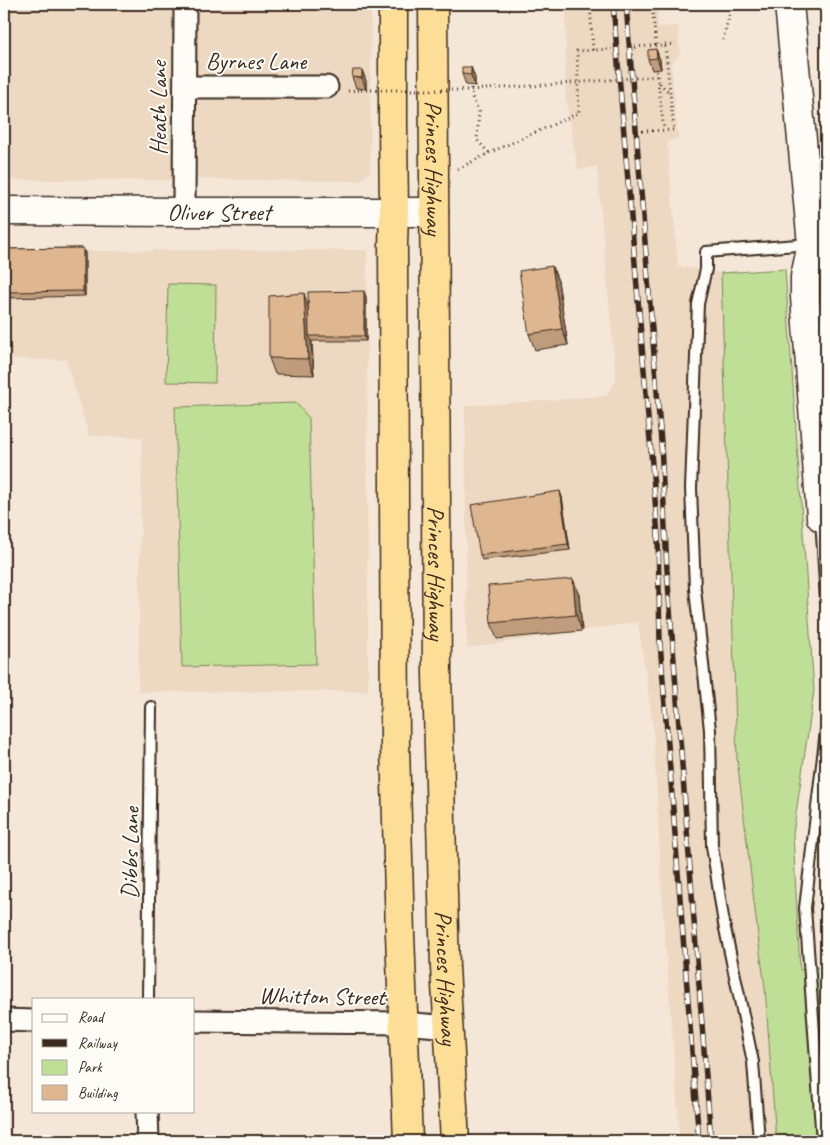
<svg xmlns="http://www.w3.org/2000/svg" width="830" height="1145" viewBox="0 0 830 1145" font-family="Caveat,sans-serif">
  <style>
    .built { fill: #edd8c2 }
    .green { fill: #bfdf97; stroke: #7d845a }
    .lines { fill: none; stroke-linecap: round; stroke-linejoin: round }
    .lane-casing { stroke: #3b2a1e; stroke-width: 14 }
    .street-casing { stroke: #3b2a1e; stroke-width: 25 }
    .secondary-casing { stroke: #3b2a1e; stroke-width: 31 }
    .highway-casing { stroke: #3b2a1e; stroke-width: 31 }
    .path { stroke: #3b2a1e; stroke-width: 3; stroke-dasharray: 1 4; stroke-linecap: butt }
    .lane { stroke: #fdfcf7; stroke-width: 10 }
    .street { stroke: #fdfcf7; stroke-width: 21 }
    .secondary { stroke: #fdfcf7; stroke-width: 28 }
    .highway { stroke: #fcde96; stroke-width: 28 }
    .rail-casing { stroke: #3b2a1e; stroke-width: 5.5 }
    .rail { stroke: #fdfcf7; stroke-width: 4; stroke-dasharray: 11; stroke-linecap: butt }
    .path-bridge { stroke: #3b2a1e; stroke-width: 3; stroke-dasharray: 1 4; stroke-linecap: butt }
    .wall { fill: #bf9d7b; stroke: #3b2a1e }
    .shaded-wall { fill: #9b7f64; stroke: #3b2a1e }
    .building { fill: #deb68f; stroke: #3b2a1e }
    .labels { text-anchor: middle; stroke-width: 4; stroke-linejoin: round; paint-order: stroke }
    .street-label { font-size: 24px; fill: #3b2a1e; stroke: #fdfcf7 }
  </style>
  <rect width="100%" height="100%" fill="#f4e7d8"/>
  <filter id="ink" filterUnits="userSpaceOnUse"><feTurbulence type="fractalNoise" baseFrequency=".02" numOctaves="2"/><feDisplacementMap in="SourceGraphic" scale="10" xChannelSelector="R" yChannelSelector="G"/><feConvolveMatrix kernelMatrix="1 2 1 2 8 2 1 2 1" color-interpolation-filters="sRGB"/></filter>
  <g filter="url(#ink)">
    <!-- built -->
    <g class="built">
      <polygon points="4,4 176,4 175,180 4,180"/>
      <polygon points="197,4 371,4 370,171 360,181 193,179"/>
      <polygon points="566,4 657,4 658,27 678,26 680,54 671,63 678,139 667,141 678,266 721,273 737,758 764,976 776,1141 680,1141 663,912 653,726 638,622 467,648 465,406 606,396 616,380 597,166 578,170 565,93"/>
      <polygon points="367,250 368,691 138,692 142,437 89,436 66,360 4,359 4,251"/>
    </g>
    <!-- green -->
    <g class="green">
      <polygon points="785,269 814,691 793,834 800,970 826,966 826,1141 776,1141 765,987 760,952 737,758 721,273"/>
      <polygon points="168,284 216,285 215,383 166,382"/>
      <polygon points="296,403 309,418 316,664 182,667 175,407"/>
    </g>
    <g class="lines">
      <defs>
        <g id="lane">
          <polyline points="821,518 826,600"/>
          <polyline points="148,999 151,707"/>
          <polyline points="759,1141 753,1062 724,924 712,846 710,730 695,589 691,488 698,304 706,269 706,252 810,244"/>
          <polyline points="822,1141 805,908 826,731"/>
        </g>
        <g id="street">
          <polyline points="185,87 327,87"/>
          <polyline points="184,212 185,4"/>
          <polyline points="4,1020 34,1021"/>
          <polyline points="194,1021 403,1023 449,1027"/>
          <polyline points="147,1111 148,1141"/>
        </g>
        <g id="secondary">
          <polyline points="789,4 812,244 805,277 805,297 821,517"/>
          <path id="s1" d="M4,211L184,212H434"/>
        </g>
        <g id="highway">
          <polyline points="393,4 393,126 394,211 393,246 395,745 400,934 408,1141"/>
          <path id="s2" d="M433,4L437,675L445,967L455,1141"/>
        </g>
      </defs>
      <!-- lane casing -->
      <use href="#lane" class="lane-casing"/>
      <!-- street casing -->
      <use href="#street" class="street-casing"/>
      <!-- secondary casing -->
      <use href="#secondary" class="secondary-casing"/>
      <!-- highway casing -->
      <use href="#highway" class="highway-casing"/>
      <!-- path -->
      <g class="path">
        <polyline points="590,4 593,50"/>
        <polyline points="652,4 656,46"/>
        <polyline points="723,40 732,4"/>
        <polyline points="635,47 675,44"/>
        <polyline points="656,66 664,130"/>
        <polyline points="471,83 471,95 479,112 477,140 489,153"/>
        <polyline points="660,83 660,84 669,92"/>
        <polyline points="348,91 361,90 362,85"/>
        <polyline points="642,131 674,130 665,45"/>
        <polyline points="458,169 489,153 579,113 577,51 612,49"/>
      </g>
      <!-- lane -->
      <use href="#lane" class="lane"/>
      <!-- street -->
      <use href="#street" class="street"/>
      <!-- secondary -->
      <use href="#secondary" class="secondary"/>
      <!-- highway -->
      <use href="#highway" class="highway"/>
      <defs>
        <g id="rail">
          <polyline points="613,4 658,535 660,642 699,1141"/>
          <polyline points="626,4 661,442 667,570 711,1141"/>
        </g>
      </defs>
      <!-- rail casing -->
      <use href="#rail" class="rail-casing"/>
      <!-- rail -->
      <use href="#rail" class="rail"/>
      <!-- path-bridge -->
      <polyline class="path-bridge" points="361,90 471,90 561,84 657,76"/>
    </g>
    <!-- wall -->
    <g class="wall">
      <polygon points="656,49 660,60 661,69 652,70 648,59"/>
      <polygon points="471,67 475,78 475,86 466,85 462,74"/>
      <polygon points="362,70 366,81 366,89 356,88 352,77"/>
      <polygon points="83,248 85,253 85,296 5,298 4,296 4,249"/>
      <polygon points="552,266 558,281 568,345 535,350 529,334"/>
      <polygon points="366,297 366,341 312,341 314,375 275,374 269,358 309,307"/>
      <polygon points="562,497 570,550 482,560 480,555"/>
      <polygon points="573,579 579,595 582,631 497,639 491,623"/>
    </g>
    <!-- shaded-wall -->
    <g class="shaded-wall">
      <polygon points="656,49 660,60 661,69 657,58"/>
      <polygon points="471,67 475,78 475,86 471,75"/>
      <polygon points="362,70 366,81 366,89 362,78"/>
      <polygon points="83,248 85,253 85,296 83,291"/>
      <polygon points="552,266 558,281 568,345 562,329"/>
      <polygon points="364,291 366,297 366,341 364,336"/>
      <polygon points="304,293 309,309 309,336 311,341 314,375 308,359"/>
      <polygon points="560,491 562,497 570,550 568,544"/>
      <polygon points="573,579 579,595 582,631 576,615"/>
    </g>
    <!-- building -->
    <g class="building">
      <polygon points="656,49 657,58 648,59 648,50"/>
      <polygon points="462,67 471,67 471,75 462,74"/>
      <polygon points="353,70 362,70 362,78 352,77"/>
      <polygon points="83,248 83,291 4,292 4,249"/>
      <polygon points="552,266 562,329 529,334 519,271"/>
      <polygon points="364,291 364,336 309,336 308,292"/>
      <polygon points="304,293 308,359 269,358 269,296"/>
      <polygon points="560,491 568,544 480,555 471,505"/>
      <polygon points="573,579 576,615 491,623 488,586"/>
    </g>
  </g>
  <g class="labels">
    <!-- street labels -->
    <g class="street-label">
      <text x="256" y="69">Byrnes Lane</text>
      <text transform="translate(158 108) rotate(-90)" y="8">Heath Lane</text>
      <text dy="8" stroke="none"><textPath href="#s2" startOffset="164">Princes Highway</textPath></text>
      <text dy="8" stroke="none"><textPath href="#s1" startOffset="215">Oliver Street</textPath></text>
      <text dy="8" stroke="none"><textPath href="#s2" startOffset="569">Princes Highway</textPath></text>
      <text transform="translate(130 853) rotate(-89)" y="8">Dibbs Lane</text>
      <text dy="8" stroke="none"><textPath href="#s2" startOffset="974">Princes Highway</textPath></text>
      <text transform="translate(322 996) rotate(1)" y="8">Whitton Street</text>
    </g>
  </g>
  <!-- margin -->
  <rect width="830" height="1145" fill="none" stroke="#fdfcf7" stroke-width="20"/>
  <rect x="10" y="10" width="810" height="1125" fill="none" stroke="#3b2a1e" stroke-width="2" filter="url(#ink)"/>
  <!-- legend -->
  <rect x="32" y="998" width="162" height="115" fill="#fdfcf7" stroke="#afa8a0"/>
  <rect x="42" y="1014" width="25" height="8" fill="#fdfcf7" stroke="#afa8a0"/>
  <text x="78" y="1022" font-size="15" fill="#3b2a1e">Road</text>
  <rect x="42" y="1039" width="25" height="8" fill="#3b2a1e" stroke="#afa8a0"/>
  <text x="78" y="1048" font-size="15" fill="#3b2a1e">Railway</text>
  <rect x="42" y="1060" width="25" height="15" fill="#bfdf97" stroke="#afa8a0"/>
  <text x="78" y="1072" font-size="15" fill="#3b2a1e">Park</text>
  <rect x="42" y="1085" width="25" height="15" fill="#deb68f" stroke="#afa8a0"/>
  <text x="78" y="1098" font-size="15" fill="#3b2a1e">Building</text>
</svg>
